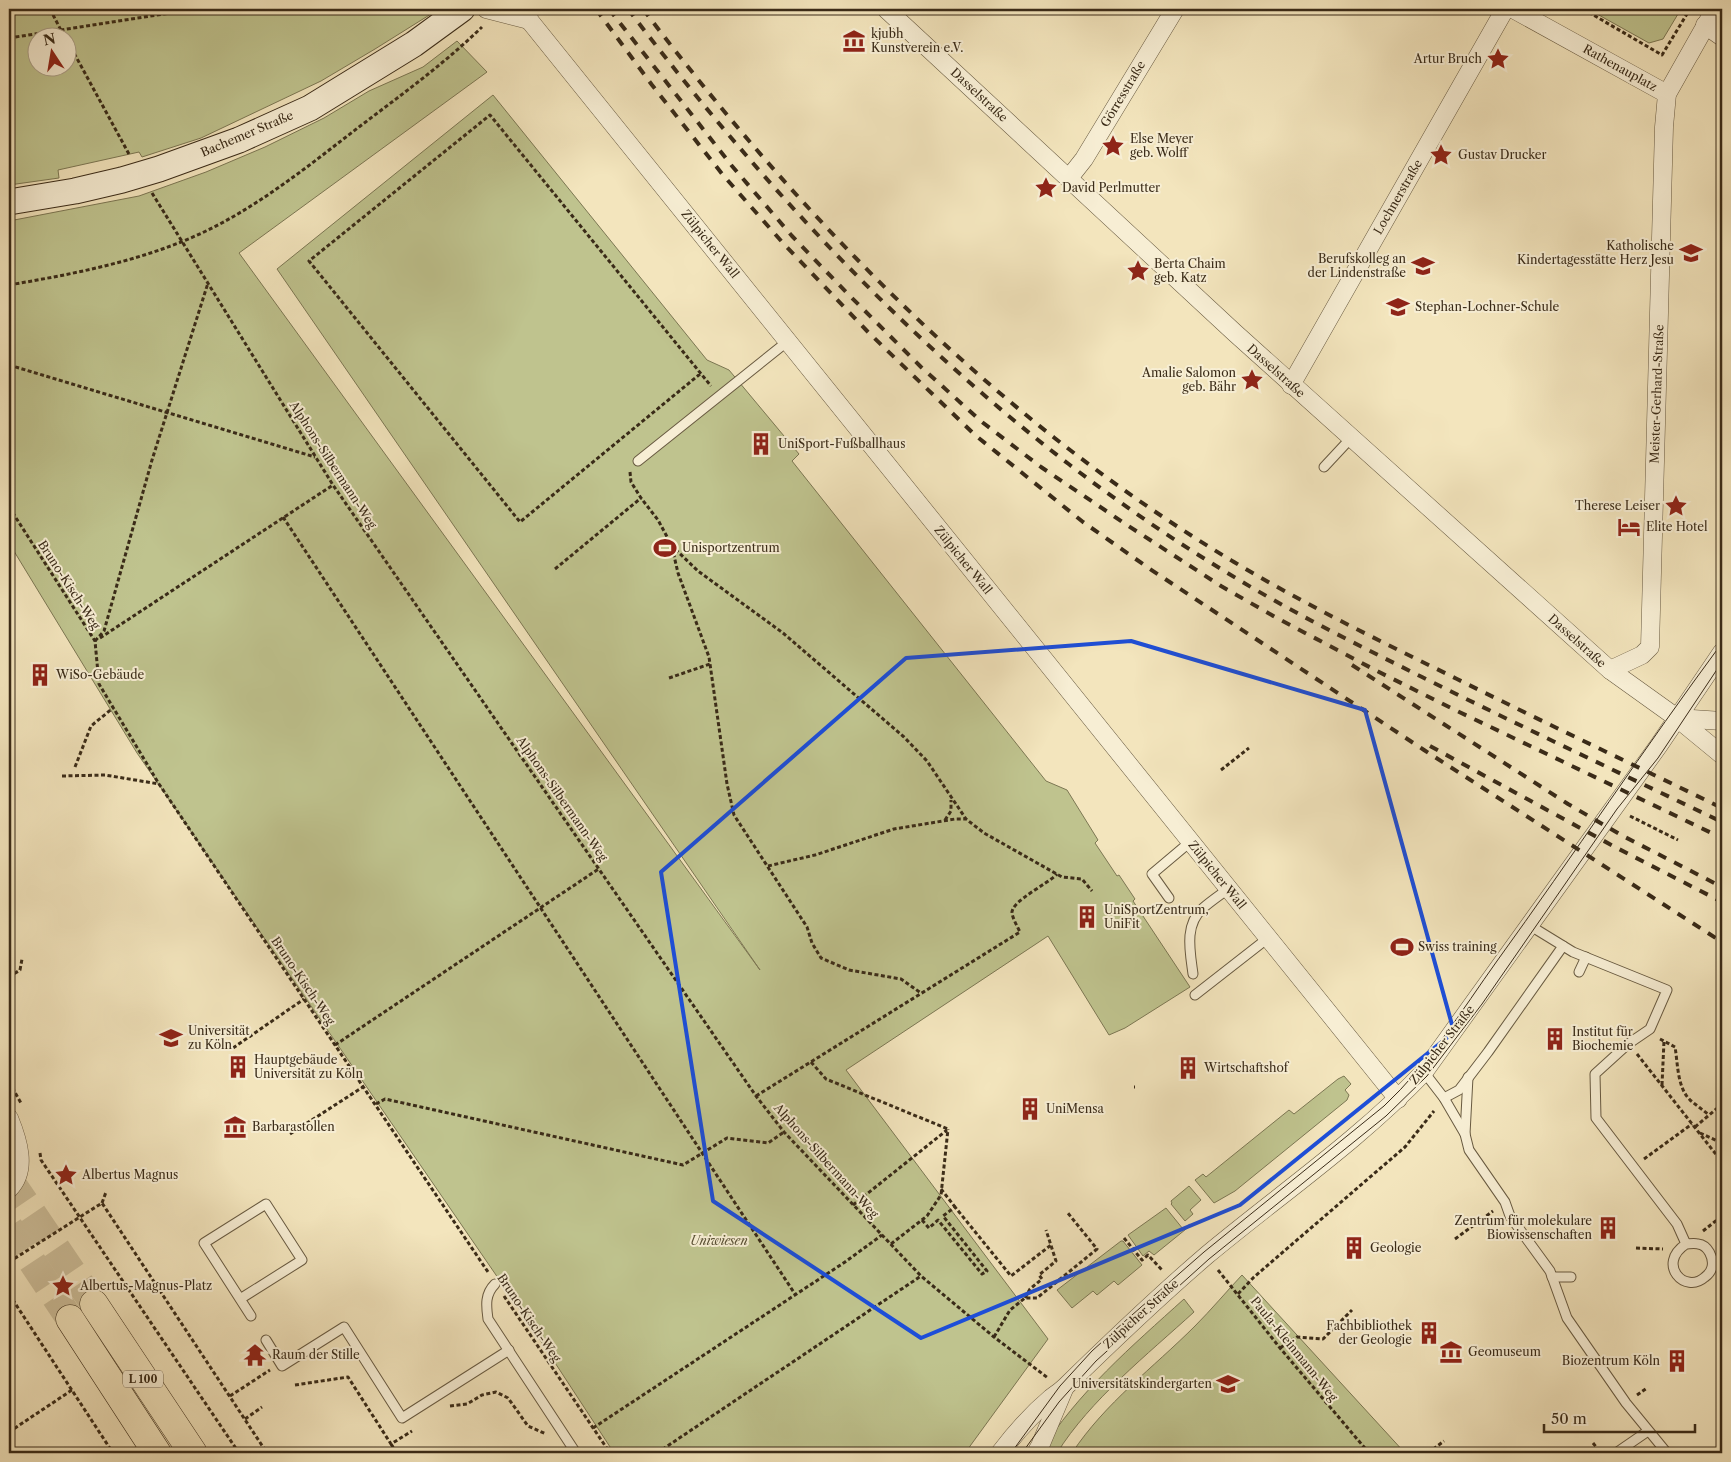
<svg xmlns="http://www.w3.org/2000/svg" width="1731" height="1462" viewBox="0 0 1731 1462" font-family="'Libre Caslon Text',serif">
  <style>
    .green { fill: #bfc38e; stroke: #7c7753; fill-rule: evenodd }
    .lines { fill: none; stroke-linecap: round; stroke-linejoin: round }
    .primary-tunnel { stroke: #cec09c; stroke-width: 28; stroke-dasharray: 28 14; stroke-linecap: butt }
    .lane-casing { stroke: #685a41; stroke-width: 11 }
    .street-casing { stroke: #685a41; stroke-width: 19 }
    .secondary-casing { stroke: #3a2b18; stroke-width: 27 }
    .primary-casing { stroke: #3a2b18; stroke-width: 29 }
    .path { stroke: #3a2b18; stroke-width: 3; stroke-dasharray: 4 2.5; stroke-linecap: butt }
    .lane { stroke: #f7eed4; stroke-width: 9 }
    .street { stroke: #f7eed4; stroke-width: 18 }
    .secondary { stroke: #f7eed4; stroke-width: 25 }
    .primary { stroke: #f3e5bd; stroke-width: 28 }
    .tram { stroke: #3a2b18; stroke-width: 1 }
    .rail { stroke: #3a2b18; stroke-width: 4; stroke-dasharray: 9 9; stroke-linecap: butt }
    .marked { fill: none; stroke: #1d4ed8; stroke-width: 4; stroke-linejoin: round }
    .labels { text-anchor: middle; stroke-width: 4; stroke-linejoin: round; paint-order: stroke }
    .shield { fill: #f7eed4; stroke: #736650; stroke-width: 1 }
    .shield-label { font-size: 11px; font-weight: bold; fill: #3a2b18 }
    .poi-label { font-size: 12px; fill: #3a2b18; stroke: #f7eed4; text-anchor: start }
    .street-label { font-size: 12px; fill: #3a2b18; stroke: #f7eed4 }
    .park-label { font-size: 12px; font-style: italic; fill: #5b5136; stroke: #f7eed4 }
  </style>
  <rect width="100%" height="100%" fill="#f3e5bd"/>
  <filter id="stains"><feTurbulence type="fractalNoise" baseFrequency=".004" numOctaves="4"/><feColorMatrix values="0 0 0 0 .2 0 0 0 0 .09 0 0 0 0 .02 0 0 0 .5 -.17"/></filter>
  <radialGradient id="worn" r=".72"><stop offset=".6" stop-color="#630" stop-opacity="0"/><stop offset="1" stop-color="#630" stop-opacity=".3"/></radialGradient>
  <!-- green -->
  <g class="green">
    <path d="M9,9H439L375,49L321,81L201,138L142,157L139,152L58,170L59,178L9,185ZM38,38H68V68H38Z"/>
    <polygon points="1588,9 1681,9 1663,39 1649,43"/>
    <polygon points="457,41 487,72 239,253 760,970 277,269 493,95 707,360 729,370 799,454 792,461 1046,781 1067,790 1098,840 1095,843 1117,876 1119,875 1135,899 1133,901 1190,987 1125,1028 1109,1035 1048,936 846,1070 1048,1339 965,1453 614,1453 529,1323 137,753 9,543 9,221 139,196 206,172 265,147 324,118 369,91 423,67"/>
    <polygon points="1344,1076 1351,1084 1345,1090 1349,1095 1347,1100 1235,1191 1214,1203 1195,1180 1203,1174 1206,1177 1289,1110 1294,1114 1338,1079"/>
    <polygon points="1189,1186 1201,1200 1190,1210 1193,1214 1185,1221 1171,1204 1172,1203 1171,1201"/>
    <polygon points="1166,1208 1183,1229 1190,1224 1191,1225 1154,1255 1149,1251 1143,1256 1128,1235"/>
    <polygon points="1121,1241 1123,1241 1142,1265 1118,1285 1114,1281 1097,1295 1093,1291 1072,1308 1057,1290"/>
    <path d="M1242,1275L1405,1453H1072C1105,1403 1153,1368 1195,1326C1211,1310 1226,1292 1242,1275Z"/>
    <path d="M1184,1299L1194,1312C1148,1354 1090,1400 1057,1453H1040C1077,1393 1132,1346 1184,1299Z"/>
  </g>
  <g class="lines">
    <!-- primary-tunnel -->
    <g class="primary-tunnel">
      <polyline points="9,1179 94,1304"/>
      <polyline points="9,1227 70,1319"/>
    </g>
    <defs>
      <g id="lane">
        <polyline points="638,461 788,341"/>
        <polyline points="1324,467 1351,438"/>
        <polyline points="1169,898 1152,874 1190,842"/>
        <path d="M1529,925L1573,952L1667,990L1650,1029L1628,1044L1595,1074L1596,1118L1677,1224L1686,1244C1656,1264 1685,1295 1705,1277C1709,1274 1711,1272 1712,1267C1714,1258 1708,1245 1698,1244C1694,1243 1689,1244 1686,1244"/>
        <polyline points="1579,972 1586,957"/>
        <path d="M1193,974C1190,951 1184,925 1203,908C1211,901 1220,895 1228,889"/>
        <polyline points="1195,995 1268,938"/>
        <polyline points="1424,1072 1444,1098 1465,1134 1469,1150 1505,1202 1510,1216 1550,1271 1567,1318 1626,1403 1667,1453"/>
        <polyline points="1444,1098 1459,1090 1488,1052 1563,946"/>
        <polyline points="1465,1134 1468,1077"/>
        <polyline points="1552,1277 1571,1277"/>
        <path d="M495,1284C485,1294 486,1305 488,1319L576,1453"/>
        <polyline points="240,1299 302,1260 266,1204 204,1243 251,1316"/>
        <polyline points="266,1340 282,1366 344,1327 402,1418 509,1350"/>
        <polyline points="1616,1453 1648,1431"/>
        <polyline points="1718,1453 1722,1450"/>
      </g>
      <g id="street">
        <polyline points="486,9 529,20"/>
        <polyline points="528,9 529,20 1398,1099"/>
        <polyline points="886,9 1235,333 1610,670 1677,718 1722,755"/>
        <polyline points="1513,9 1667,94"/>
        <polyline points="1705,25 1722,37"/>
        <polyline points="1069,178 1084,159 1175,9"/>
        <polyline points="1291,385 1505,9"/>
        <polyline points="1610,670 1642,655 1650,647 1664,127 1667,94 1715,9"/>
        <polyline points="1677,718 1722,721"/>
        <path d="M9,1118C18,1140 28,1170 9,1189"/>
        <path d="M1000,1453C1015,1433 1032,1414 1051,1398C1056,1394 1061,1391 1066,1386C1112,1341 1158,1297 1207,1255C1279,1195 1358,1141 1424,1072L1659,745L1722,652"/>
        <polyline points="1036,1453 1040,1446 1064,1389"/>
      </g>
      <polyline id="secondary" points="9,202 75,191 122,180 159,169 239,140 310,108 414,44 462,9"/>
      <g id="primary">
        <polyline points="94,1304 193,1453"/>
        <polyline points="70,1319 157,1453"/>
      </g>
    </defs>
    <!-- lane casing -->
    <use href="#lane" class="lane-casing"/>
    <!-- street casing -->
    <use href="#street" class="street-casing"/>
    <!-- secondary casing -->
    <use href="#secondary" class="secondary-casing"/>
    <!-- primary casing -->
    <use href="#primary" class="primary-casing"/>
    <!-- path -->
    <g class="path">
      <polyline points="50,9 65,38"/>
      <polyline points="1583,9 1662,55 1690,9"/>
      <polyline points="9,38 196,9"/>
      <polyline points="68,42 130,156"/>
      <polyline points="152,193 333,485 756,1096 784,1132 921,1276 994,1337 1048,1378"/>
      <path d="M9,285C67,275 126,264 181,242C247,216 303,170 359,127C401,95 444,64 482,27"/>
      <polyline points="9,365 315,457"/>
      <polyline points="700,374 520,522 309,261 490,115 711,386"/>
      <polyline points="630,472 631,482 641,498 658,520 672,546 698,571 783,633 904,737 927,761 966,819 984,833 1062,877 1082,879 1092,891"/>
      <polyline points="9,507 95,641 99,684 159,784 488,1272"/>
      <polyline points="283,517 795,1294"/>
      <polyline points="672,547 678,573 709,657 727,784 734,815 807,927 812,943 821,958 849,970 901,979 921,993"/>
      <polyline points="555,569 641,498"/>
      <polyline points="100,638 333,485"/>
      <polyline points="95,641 104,631 152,460 208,283"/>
      <polyline points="669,678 710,664"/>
      <polyline points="75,767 91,726 113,708"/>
      <polyline points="1221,770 1249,748"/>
      <polyline points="62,776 105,775 159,784"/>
      <polyline points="1630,816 1678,840"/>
      <polyline points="945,820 951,811 951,800"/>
      <polyline points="768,866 815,855 894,829 955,819 965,819"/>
      <polyline points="9,977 20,970 22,959"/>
      <path d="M1660,1039L1675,1047C1678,1064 1677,1087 1690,1100C1696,1105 1703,1110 1709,1115"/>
      <polyline points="335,1045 600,868"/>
      <polyline points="233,1048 304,999"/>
      <polyline points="1637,1054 1722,1162"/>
      <polyline points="811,1062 826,1079 948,1129"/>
      <polyline points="9,1082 21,1103"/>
      <polyline points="1662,1085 1664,1041"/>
      <polyline points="1134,1087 1135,1087"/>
      <path d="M756,1096L1020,932C1017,926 1013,919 1012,913C1011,901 1048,884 1057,874"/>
      <polyline points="376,1104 385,1099 683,1165 727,1138 768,1143 784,1132"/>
      <polyline points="1695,1127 1721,1105"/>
      <polyline points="1700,1133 1722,1143"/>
      <polyline points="290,1134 363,1087"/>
      <polyline points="40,1153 41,1160 239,1453"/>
      <polyline points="1644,1159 1692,1124"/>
      <polyline points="941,1189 955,1207"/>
      <polyline points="102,1203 106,1192"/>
      <polyline points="853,1205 947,1130"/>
      <polyline points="922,1220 929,1228 938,1220 982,1274 987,1271 943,1216 955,1207 1011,1276 1051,1245"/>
      <polyline points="1703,1231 1722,1216"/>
      <polyline points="1124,1238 1142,1260 1148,1255 1162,1270"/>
      <polyline points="1455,1239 1493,1211"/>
      <polyline points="891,1244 927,1216 941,1195 948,1129"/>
      <polyline points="1636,1248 1663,1249"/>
      <polyline points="9,1262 102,1203 267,1453"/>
      <polyline points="1218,1270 1280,1348 1369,1453"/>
      <polyline points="9,1294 113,1453"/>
      <polyline points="1238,1294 1254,1277 1405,1147 1434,1111"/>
      <polyline points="504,1296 610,1453"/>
      <polyline points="1025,1298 1030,1289 1042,1279 1039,1275 1056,1261 1046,1230"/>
      <polyline points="994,1337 1010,1310 1025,1298 1037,1298 1097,1249 1067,1212"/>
      <polyline points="1280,1348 1297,1337 1323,1339 1352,1310"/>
      <polyline points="295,1385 348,1377 391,1444 412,1431"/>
      <polyline points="1637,1395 1647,1388"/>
      <polyline points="230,1396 270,1370"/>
      <polyline points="450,1406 467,1404 482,1395 496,1392 508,1398 528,1426 546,1434"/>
      <polyline points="245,1419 262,1407"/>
      <polyline points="593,1428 845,1262 882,1235"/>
      <polyline points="9,1432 72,1390"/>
      <polyline points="1593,1443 1601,1453"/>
      <polyline points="391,1444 397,1453"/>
      <polyline points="657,1453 921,1276"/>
      <polyline points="1428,1453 1444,1441"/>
    </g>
    <!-- lane -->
    <use href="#lane" class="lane"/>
    <!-- street -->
    <use href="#street" class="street"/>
    <!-- secondary -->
    <use href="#secondary" class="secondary"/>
    <!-- primary -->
    <use href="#primary" class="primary"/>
    <!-- tram -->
    <g class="tram">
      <path d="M1011,1453L1060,1386L1092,1351L1124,1322L1204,1252L1384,1106C1429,1064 1462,1010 1497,961C1573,856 1645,747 1722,643"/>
      <polyline points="1022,1453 1059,1402 1096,1361 1209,1259 1386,1116 1427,1076 1482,1004 1617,809 1658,758 1722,662"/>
    </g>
    <!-- rail -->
    <g class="rail">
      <polyline points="596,9 652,85 723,175 783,243 868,332 975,435 1083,522 1150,569 1424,750 1722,942"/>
      <polyline points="609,9 732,166 792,236 846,292 921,367 982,422 1041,467 1127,525 1221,586 1275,617 1377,671 1451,708 1722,838"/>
      <path d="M628,9C794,228 990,429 1226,572C1289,611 1356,644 1422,677C1522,727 1622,774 1722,822"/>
      <path d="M643,9C806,224 1000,422 1234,562C1304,604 1378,640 1451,676C1541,721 1632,764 1722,808"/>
      <polyline points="1352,665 1568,804 1623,836 1722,887"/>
      <polyline points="1430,746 1615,847 1722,902"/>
    </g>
  </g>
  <!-- marked area -->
  <path class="marked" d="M1131,641L1365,710L1454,1032L1240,1205L921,1338L713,1201L661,872L906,658Z"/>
  <!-- icons -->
  <defs>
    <symbol id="museum-bare" viewBox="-9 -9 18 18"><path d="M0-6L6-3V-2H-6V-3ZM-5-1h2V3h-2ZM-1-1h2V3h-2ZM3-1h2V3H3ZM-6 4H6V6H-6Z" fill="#8f2418" stroke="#f7eed4" stroke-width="2.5" paint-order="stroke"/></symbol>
    <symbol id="sight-bare" viewBox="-9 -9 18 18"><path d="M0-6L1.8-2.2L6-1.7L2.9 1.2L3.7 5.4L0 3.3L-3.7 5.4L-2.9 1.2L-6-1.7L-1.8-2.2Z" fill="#8f2418" stroke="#f7eed4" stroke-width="2.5" paint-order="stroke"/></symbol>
    <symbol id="school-bare" viewBox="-9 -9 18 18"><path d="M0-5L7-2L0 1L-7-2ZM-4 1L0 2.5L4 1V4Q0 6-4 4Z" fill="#8f2418" stroke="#f7eed4" stroke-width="2.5" paint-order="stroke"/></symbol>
    <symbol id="building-bare" viewBox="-9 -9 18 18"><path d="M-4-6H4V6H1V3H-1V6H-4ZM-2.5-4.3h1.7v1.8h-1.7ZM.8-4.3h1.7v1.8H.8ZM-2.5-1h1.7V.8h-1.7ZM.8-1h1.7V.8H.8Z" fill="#8f2418" stroke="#f7eed4" stroke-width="2.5" paint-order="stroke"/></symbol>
    <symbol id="hotel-bare" viewBox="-9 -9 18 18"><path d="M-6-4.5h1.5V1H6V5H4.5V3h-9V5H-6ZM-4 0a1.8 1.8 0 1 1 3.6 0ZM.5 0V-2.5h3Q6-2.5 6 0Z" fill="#8f2418" stroke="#f7eed4" stroke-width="2.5" paint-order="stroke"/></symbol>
    <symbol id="stadium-bare" viewBox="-9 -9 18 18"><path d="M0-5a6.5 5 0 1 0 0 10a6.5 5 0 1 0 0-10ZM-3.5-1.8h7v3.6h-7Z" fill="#8f2418" stroke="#f7eed4" stroke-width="2.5" paint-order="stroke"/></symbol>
    <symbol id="university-bare" viewBox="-9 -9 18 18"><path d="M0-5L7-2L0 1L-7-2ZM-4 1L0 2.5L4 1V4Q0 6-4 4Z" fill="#8f2418" stroke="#f7eed4" stroke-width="2.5" paint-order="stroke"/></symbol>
    <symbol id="temple-bare" viewBox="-9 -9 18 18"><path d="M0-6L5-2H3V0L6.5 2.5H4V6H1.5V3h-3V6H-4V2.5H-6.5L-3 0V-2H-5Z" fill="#8f2418" stroke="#f7eed4" stroke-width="2.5" paint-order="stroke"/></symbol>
  </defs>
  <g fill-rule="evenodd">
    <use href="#museum-bare" x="838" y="25" width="32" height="32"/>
    <use href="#sight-bare" x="1482" y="43" width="32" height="32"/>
    <use href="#sight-bare" x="1097" y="130" width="32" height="32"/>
    <use href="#sight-bare" x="1425" y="139" width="32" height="32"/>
    <use href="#sight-bare" x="1030" y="172" width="32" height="32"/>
    <use href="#school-bare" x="1675" y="237" width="32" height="32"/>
    <use href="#school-bare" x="1407" y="250" width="32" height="32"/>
    <use href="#sight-bare" x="1122" y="255" width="32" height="32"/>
    <use href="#school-bare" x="1382" y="291" width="32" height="32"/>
    <use href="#sight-bare" x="1236" y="364" width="32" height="32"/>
    <use href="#building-bare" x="745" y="428" width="32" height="32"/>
    <use href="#sight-bare" x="1660" y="490" width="32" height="32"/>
    <use href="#hotel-bare" x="1613" y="511" width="32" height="32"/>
    <use href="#stadium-bare" x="649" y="532" width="32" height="32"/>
    <use href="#building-bare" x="24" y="659" width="32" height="32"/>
    <use href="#building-bare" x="1071" y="901" width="32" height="32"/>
    <use href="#stadium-bare" x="1386" y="931" width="32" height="32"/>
    <use href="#university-bare" x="155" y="1022" width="32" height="32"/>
    <use href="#building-bare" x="1539" y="1023" width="32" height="32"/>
    <use href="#building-bare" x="222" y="1051" width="32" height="32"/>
    <use href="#building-bare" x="1172" y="1052" width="32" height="32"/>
    <use href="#building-bare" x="1014" y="1093" width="32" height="32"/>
    <use href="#museum-bare" x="219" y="1111" width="32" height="32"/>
    <use href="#sight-bare" x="50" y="1159" width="32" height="32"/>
    <use href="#building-bare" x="1592" y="1212" width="32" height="32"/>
    <use href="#building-bare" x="1338" y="1232" width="32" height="32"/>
    <use href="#sight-bare" x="47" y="1270" width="32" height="32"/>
    <use href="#building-bare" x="1413" y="1317" width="32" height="32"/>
    <use href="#museum-bare" x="1435" y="1336" width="32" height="32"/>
    <use href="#temple-bare" x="239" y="1339" width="32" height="32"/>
    <use href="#building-bare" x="1661" y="1345" width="32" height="32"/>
    <use href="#school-bare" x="1212" y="1368" width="32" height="32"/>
  </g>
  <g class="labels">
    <!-- shield labels -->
    <rect class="shield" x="123" y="1370.5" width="40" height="17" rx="4"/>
    <g class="shield-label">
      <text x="143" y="1383">L 100</text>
    </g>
    <!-- poi labels -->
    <g class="poi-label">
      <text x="871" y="38">kjubh<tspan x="871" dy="14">Kunstverein e.V.</tspan></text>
      <text x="1482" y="63" text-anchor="end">Artur Bruch</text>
      <text x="1130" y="143">Else Meyer<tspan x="1130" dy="14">geb. Wolff</tspan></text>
      <text x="1458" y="159">Gustav Drucker</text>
      <text x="1062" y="192">David Perlmutter</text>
      <text x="1674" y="250" text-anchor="end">Katholische<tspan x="1674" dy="14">Kindertagesstätte Herz Jesu</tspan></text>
      <text x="1406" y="263" text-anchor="end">Berufskolleg an<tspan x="1406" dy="14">der Lindenstraße</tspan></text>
      <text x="1154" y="268">Berta Chaim<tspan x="1154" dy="14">geb. Katz</tspan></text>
      <text x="1415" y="311">Stephan-Lochner-Schule</text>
      <text x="1236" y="377" text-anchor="end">Amalie Salomon<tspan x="1236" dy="14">geb. Bähr</tspan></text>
      <text x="778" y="448">UniSport-Fußballhaus</text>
      <text x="1660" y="510" text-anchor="end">Therese Leiser</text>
      <text x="1646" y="531">Elite Hotel</text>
      <text x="682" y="552">Unisportzentrum</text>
      <text x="56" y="679">WiSo-Gebäude</text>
      <text x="1104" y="914">UniSportZentrum,<tspan x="1104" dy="14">UniFit</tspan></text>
      <text x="1418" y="951">Swiss training</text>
      <text x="188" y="1035">Universität<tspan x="188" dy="14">zu Köln</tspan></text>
      <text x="1572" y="1036">Institut für<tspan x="1572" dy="14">Biochemie</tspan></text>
      <text x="254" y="1064">Hauptgebäude<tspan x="254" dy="14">Universität zu Köln</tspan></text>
      <text x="1204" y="1072">Wirtschaftshof</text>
      <text x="1046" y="1113">UniMensa</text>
      <text x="252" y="1131">Barbarastollen</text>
      <text x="82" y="1179">Albertus Magnus</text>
      <text x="1592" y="1225" text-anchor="end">Zentrum für molekulare<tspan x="1592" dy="14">Biowissenschaften</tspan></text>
      <text x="1370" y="1252">Geologie</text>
      <text x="80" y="1290">Albertus-Magnus-Platz</text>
      <text x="1412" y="1330" text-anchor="end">Fachbibliothek<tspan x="1412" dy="14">der Geologie</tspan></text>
      <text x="1468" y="1356">Geomuseum</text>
      <text x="272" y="1359">Raum der Stille</text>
      <text x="1660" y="1365" text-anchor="end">Biozentrum Köln</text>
      <text x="1212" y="1388" text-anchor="end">Universitätskindergarten</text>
    </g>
    <!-- street labels -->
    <g class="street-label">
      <text transform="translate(1620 68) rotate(29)" y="4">Rathenauplatz</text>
      <text transform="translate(1123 94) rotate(-59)" y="4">Görresstraße</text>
      <text transform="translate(979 95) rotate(43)" y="4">Dasselstraße</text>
      <text transform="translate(247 134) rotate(-23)" y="4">Bachemer Straße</text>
      <text transform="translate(1398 197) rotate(-60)" y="4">Lochnerstraße</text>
      <text transform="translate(710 244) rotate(51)" y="4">Zülpicher Wall</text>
      <text transform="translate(1276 371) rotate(42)" y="4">Dasselstraße</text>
      <text transform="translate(1657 394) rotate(-88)" y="4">Meister-Gerhard-Straße</text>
      <text transform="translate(333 465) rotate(57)" y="4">Alphons-Silbermann-Weg</text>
      <text transform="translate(963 560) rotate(51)" y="4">Zülpicher Wall</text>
      <text transform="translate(69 585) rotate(57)" y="4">Bruno-Kisch-Weg</text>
      <text transform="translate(1577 641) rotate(42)" y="4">Dasselstraße</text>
      <text transform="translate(562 799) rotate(55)" y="4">Alphons-Silbermann-Weg</text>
      <text transform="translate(1217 875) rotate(51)" y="4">Zülpicher Wall</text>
      <text transform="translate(303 981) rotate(56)" y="4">Bruno-Kisch-Weg</text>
      <text transform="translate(1442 1045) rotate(-52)" y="4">Zülpicher Straße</text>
      <text transform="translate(826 1161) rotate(48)" y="4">Alphons-Silbermann-Weg</text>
      <text transform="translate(1141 1314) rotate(-42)" y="4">Zülpicher Straße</text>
      <text transform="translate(529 1318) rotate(56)" y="4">Bruno-Kisch-Weg</text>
      <text transform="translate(1294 1349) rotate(51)" y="4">Paula-Kleinmann-Weg</text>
    </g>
    <!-- park labels -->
    <g class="park-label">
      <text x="719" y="1245">Uniwiesen</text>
    </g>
  </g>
  <!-- margin -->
  <rect width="1731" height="1462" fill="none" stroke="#f3e5bd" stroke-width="30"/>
  <rect x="10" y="10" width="1711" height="1442" fill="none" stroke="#3a2b18" stroke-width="2.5"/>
  <rect x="15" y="15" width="1701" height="1432" fill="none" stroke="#3a2b18"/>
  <!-- north arrow -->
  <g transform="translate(52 52) rotate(348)"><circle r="24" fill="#f7eed4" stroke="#aba089"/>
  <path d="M0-4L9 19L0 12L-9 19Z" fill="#8f2418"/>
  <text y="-8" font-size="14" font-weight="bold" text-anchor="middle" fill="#3a2b18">N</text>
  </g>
  <!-- scale -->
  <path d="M1544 1424v8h151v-8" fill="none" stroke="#3a2b18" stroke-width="2.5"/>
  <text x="1551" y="1424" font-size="15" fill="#3a2b18" stroke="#f7eed4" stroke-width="4" paint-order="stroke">50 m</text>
  <rect width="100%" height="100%" filter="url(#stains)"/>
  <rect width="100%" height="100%" fill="url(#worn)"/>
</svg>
